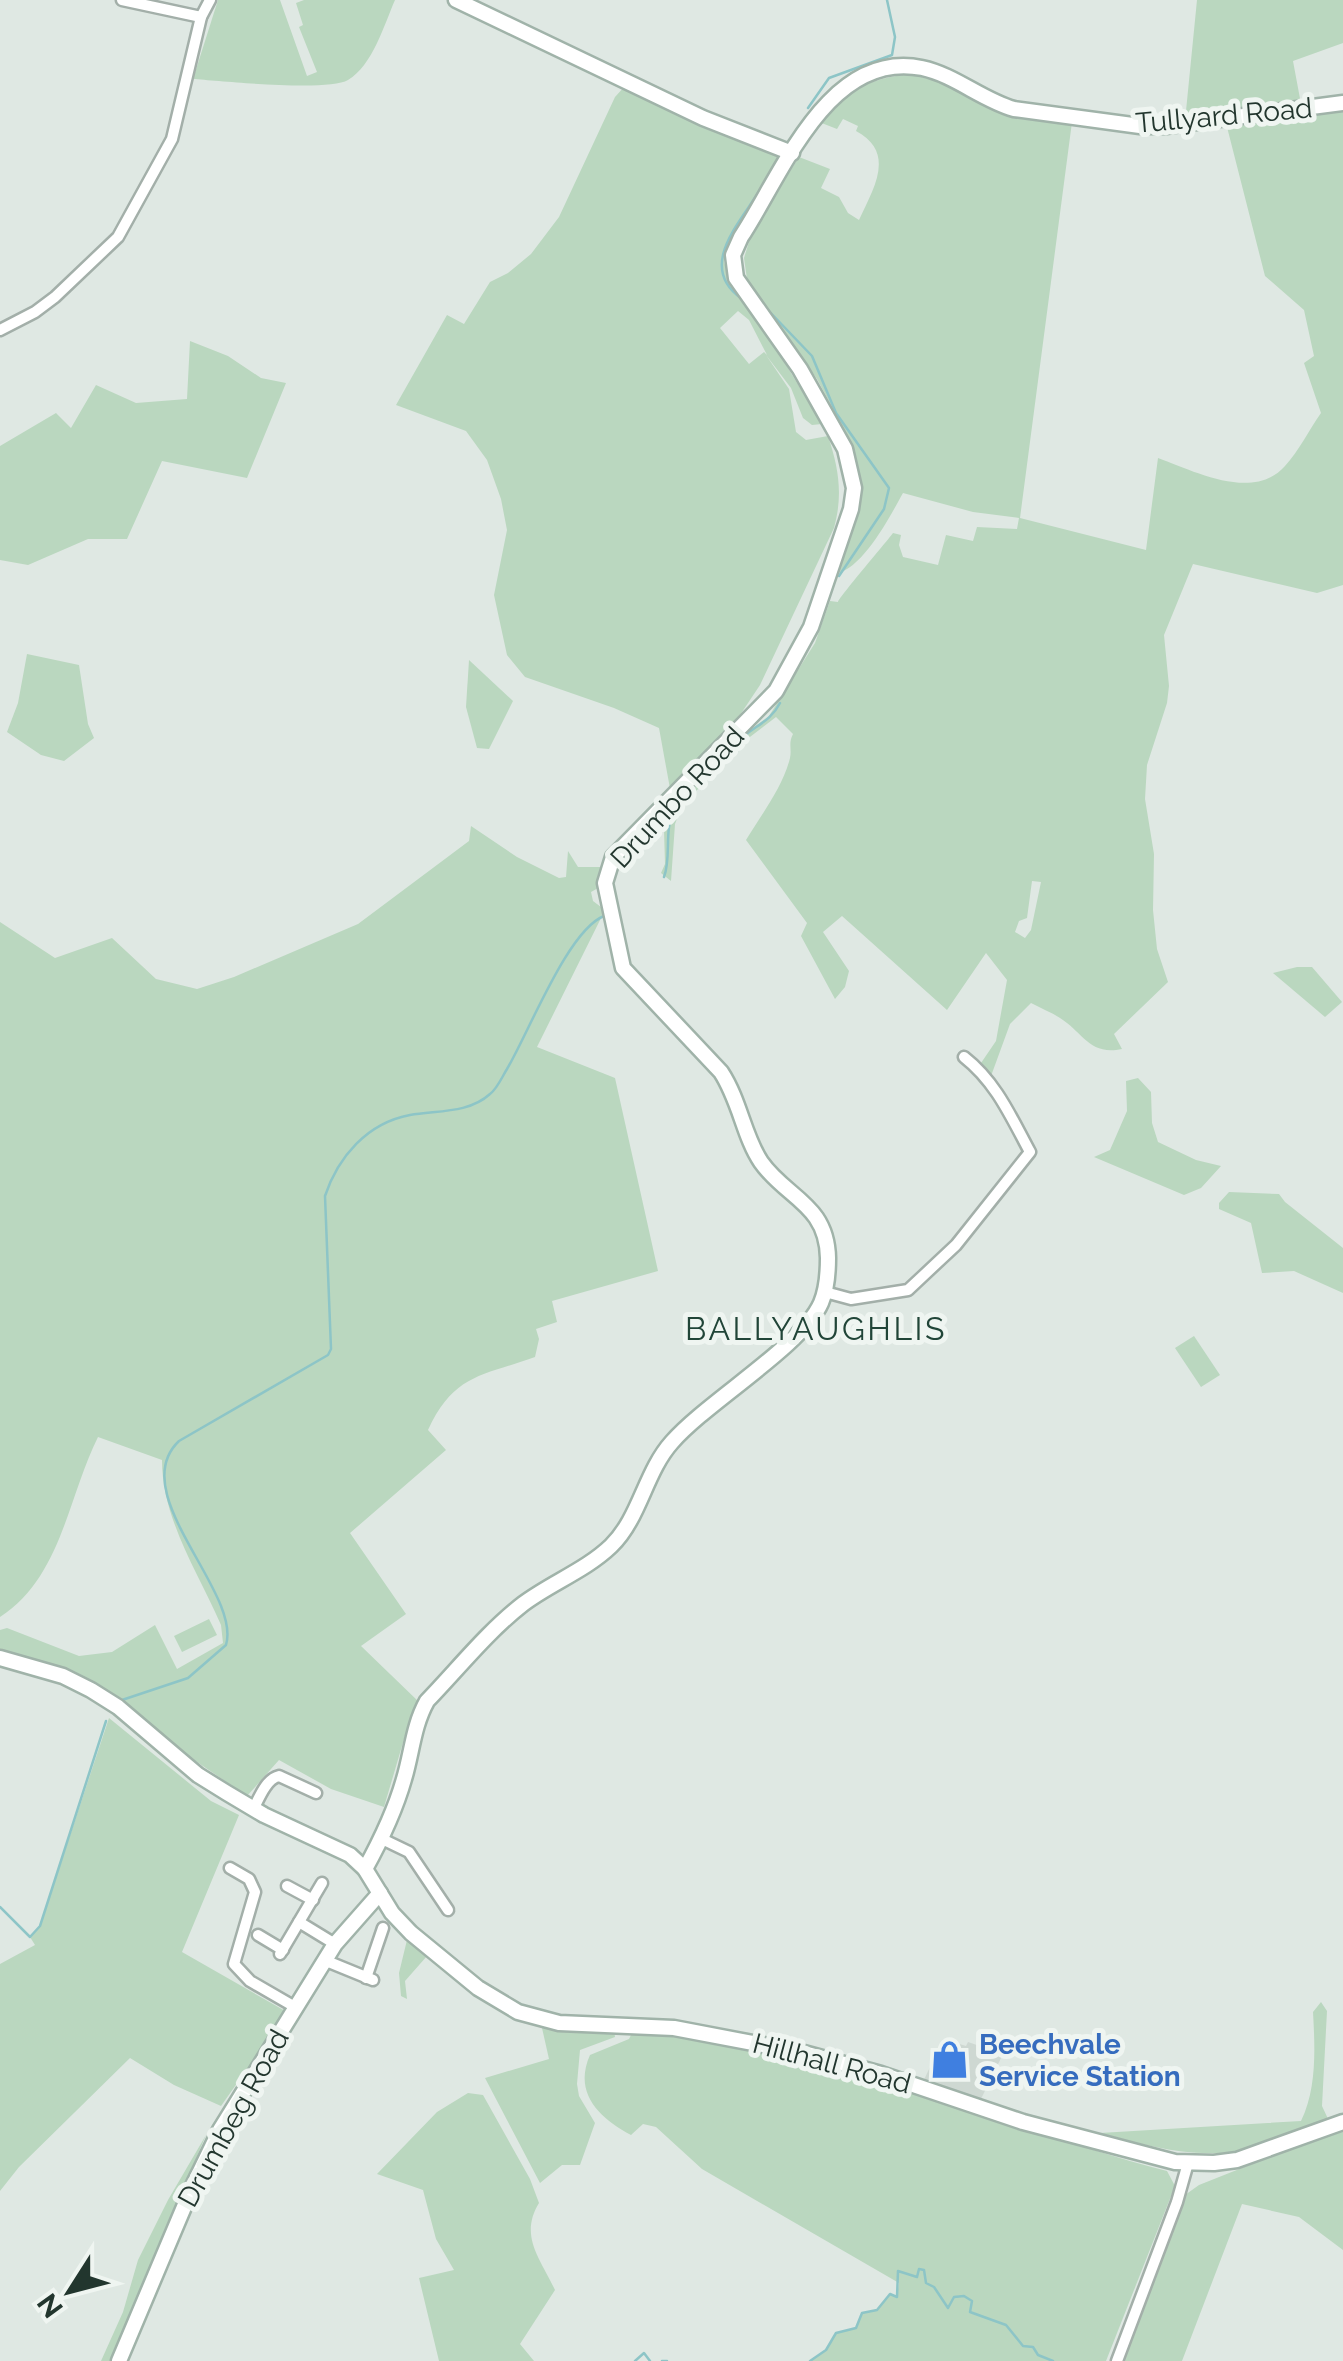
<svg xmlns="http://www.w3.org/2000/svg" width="1343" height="2361" viewBox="0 0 1343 2361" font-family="Raleway,sans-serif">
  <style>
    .built { fill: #ced8d2 }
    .green { fill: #bad7bf; fill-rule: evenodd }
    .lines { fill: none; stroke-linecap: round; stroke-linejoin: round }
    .stream { stroke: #8dc5c7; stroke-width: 2.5 }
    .street-casing { stroke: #a3afa9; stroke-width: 15 }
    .secondary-casing { stroke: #a0b3a9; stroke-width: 19 }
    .street { stroke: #fff; stroke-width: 10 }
    .secondary { stroke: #fff; stroke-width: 14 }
    .labels { text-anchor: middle; stroke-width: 10; stroke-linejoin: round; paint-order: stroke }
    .street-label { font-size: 28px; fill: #22362e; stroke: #eff5f1 }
    .shop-label { font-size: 28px; font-weight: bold; fill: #366cbe; stroke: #eff5f1; text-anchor: start }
    .quarter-label { font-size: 32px; letter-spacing: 2.5px; fill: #214538; stroke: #eff5f1 }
  </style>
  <rect width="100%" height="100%" fill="#dfe8e3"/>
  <!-- built -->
  <polygon class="built" points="943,2039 966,2046 968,2042 1003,2054 979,2103 923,2082"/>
  <!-- green -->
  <g class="green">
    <path d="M218,0H280L307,76L317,72L299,27L303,25L296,3L304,0H395C384,25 373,65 348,80C328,92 222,81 193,79Z"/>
    <polygon points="1197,0 1343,0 1343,43 1293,61 1301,104 1185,121"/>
    <path d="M909,74L934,80L1000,111L1072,122L1020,518L1146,550L1158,458C1194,471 1253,502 1285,466C1299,451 1309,430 1321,413L1304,363L1314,356L1304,310L1265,276L1227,127L1343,109V585L1317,593L1193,564L1164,635L1169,686L1167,703L1147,765L1145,799L1154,854L1153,910L1157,949L1168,982L1114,1034L1122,1049C1089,1056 1083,1032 1060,1018C1051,1012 1040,1008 1031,1003L1010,1024L991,1076L981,1063L996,1041L1007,980L986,953L947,1010L842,916L823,932L849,971L845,987L835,999L801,936L807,923L746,840C761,815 783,787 790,758C792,748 788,744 793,734L776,717L742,743L738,752L683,803L675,824L671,881L661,873L665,864L664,830L650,824L735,741L769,716L815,643L830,601L838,602C840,596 884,545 893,533L901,535L899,545L903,557L938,565L946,535L973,541L977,527L1017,529L1019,518L973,512L903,493C889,518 864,567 836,574L858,507L850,450L845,431L817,379L747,279L744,258L753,229L799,157L830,169L821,188L839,197L848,213L859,220C873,189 897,153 856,131L858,126L843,119L837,129L819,122C839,91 874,78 909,74ZM1032,881L1041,882L1031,930L1025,938L1015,932L1019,921L1027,918Z"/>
    <path d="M625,86L745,144L778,154L781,159L724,261L728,277L754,312L822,424L812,425L803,418L791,388L766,355L789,389L796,432L806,440L828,436C839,469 843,495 834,528L760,685L728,733L671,794L659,728L614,708L525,677L507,655L494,595L507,530L501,499L487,460L466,431L396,405L447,315L464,324L490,282L508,273L531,254L559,217L615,97ZM738,311L749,320L767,355L764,352L749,364L720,328Z"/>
    <polygon points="190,341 228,356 261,378 286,383 247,478 162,461 127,539 88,539 28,565 0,560 0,446 56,413 71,428 96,385 136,403 187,399"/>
    <polygon points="27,654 79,665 88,724 94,738 64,761 41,755 7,732 18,703"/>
    <polygon points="469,660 513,701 489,749 477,748 466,707"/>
    <path d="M471,826L517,857L559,878L566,877L568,851L578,867H601L600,887L591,892L593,901L605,910L537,1047L615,1078L658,1271L552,1301L557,1322L536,1329L539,1339L535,1357C482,1376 454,1374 428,1430L446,1450L350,1533L406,1614L361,1646L419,1702L412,1712L384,1807L331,1789L279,1760L247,1796L178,1749L111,1693L74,1674L0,1651V1630L7,1628L79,1656L112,1652L155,1625L177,1669L223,1643L221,1625C198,1572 162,1519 162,1460L98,1437C68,1497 61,1578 0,1617V922L55,958L112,938L156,979L197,989L234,977L358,924L469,841Z"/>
    <polygon points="1297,967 1312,967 1342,1002 1325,1017 1273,973"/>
    <polygon points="1138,1078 1151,1092 1152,1123 1158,1142 1196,1160 1221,1166 1201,1188 1184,1195 1094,1157 1110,1150 1127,1111 1126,1081"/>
    <polygon points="1229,1192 1279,1194 1285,1202 1343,1248 1343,1293 1294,1271 1262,1273 1251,1223 1219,1209 1219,1203"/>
    <polygon points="1194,1336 1220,1375 1201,1387 1175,1348"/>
    <polygon points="209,1619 217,1635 182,1652 174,1636"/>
    <polygon points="109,1718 211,1801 239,1815 182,1952 287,2012 221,2106 174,2085 130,2058 19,2167 0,2191 0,1964 35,1945 30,1937 40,1926"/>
    <polygon points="407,1940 427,1956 405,1981 407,1999 401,1996 399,1973"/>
    <path d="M1321,2002L1327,2011L1322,2106L1329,2121C1300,2131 1269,2146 1239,2151C1191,2159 1146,2145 1100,2133L1301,2121C1317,2088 1315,2048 1313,2012Z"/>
    <polygon points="542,2028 582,2032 614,2030 615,2037 580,2050 577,2084 579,2096 595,2123 580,2165 562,2165 540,2183 485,2078 549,2059"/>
    <path d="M633,2031C666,2036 700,2038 732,2044C881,2071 1022,2133 1167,2171L1175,2186L1106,2361H810L826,2350L836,2333L856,2328L862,2313L877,2310L890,2294L897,2297L899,2283L702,2169L656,2127L643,2124L631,2135C599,2118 573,2093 590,2055L629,2039Z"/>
    <path d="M468,2093L483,2095L530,2179L539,2203C519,2236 540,2258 555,2290L520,2344L534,2361H439L419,2278L454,2270L436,2239L423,2190L377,2174L437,2112Z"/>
    <polygon points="1343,2128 1343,2250 1299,2217 1242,2204 1182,2361 1120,2361 1185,2195 1199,2185"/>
    <polygon points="206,2135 110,2361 101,2361 123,2312 138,2260 168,2200"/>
  </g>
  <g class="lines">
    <!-- stream -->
    <g class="stream">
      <polyline points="808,108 829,78 892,55 895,37 887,0"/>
      <path d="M742,299C696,267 740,223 760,190"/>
      <polyline points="765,307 812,356 836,413 889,488 884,509 839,576"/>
      <path d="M664,877C672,856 663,829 675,808C691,781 722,762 740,740C753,726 770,723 780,703"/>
      <path d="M122,1700L188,1678L226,1645C242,1592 124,1493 179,1441L328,1355L331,1349L325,1196C338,1157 367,1123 410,1115C436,1110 468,1114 490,1094C497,1089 502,1077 507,1069C529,1032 568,930 604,916"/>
      <polyline points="0,1907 30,1937 40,1926 106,1721"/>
      <polyline points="635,2361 644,2353 650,2361"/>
      <polyline points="662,2361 667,2361"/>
      <polyline points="810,2361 826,2350 836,2333 856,2328 862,2313 877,2310 890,2294 897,2297 898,2271 917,2277 919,2269 924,2270 926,2283 934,2287 948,2308 954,2297 964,2296 972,2301 970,2312 1006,2325 1023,2346 1033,2347 1038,2355 1053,2361"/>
    </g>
    <defs>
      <g id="street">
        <polyline points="122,0 201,17"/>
        <polyline points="0,330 35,312 55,297 118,237 172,139 201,17 210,0"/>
        <path d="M825,1292L851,1299L908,1290L956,1245L1030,1152C1011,1117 996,1082 964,1057"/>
        <path d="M253,1810C259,1798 266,1779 279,1776L316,1793"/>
        <polyline points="382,1839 409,1852 448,1910"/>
        <polyline points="230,1868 249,1879 255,1892 234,1964 250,1981 295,2007"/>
        <polyline points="287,1886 313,1900"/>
        <polyline points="299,1922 335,1944"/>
        <polyline points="258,1935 283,1950"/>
        <polyline points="280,1954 322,1883"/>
        <polyline points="324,1960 373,1980"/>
        <polyline points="366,1978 383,1928"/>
        <polyline points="1117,2361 1177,2202 1188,2163"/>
      </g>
      <g id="secondary">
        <polyline points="456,0 703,118 792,153"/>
        <polyline points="0,1658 63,1676 91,1690 118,1707 198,1775 227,1793 264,1815 350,1855 365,1869 392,1913 411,1933 478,1988 518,2012 559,2023 674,2028 800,2052 881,2074 1023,2122 1175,2162 1214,2163 1237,2160 1343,2122"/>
        <path d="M365,1869C381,1840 395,1811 404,1779C412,1753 413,1726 427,1701C458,1669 487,1632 523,1604C551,1583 586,1570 611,1546C640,1518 645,1472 672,1442C708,1401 802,1346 821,1303C827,1289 828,1272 828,1258C827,1204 786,1198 761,1162C744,1137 740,1101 721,1072L623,968L605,883L613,857L776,691L811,627L851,509L854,488L845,449L800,369L736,278L733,255L741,237C782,175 828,49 922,68C955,75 982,100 1014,109L1140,126H1166L1343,103"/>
        <polyline points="119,2361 192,2188 220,2130 335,1944 380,1893"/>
      </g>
    </defs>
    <!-- street casing -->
    <use href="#street" class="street-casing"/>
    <!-- secondary casing -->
    <use href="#secondary" class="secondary-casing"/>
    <!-- street -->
    <use href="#street" class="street"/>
    <!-- secondary -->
    <use href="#secondary" class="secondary"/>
  </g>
  <!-- icons -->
  <defs>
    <symbol id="shop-bare" viewBox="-9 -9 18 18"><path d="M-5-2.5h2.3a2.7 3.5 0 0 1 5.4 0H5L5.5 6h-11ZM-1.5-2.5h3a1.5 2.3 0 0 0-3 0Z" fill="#3f7fe0" stroke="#eff5f1" stroke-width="2.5" paint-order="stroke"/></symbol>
  </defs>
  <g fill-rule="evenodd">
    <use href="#shop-bare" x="922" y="2032" width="55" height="55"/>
  </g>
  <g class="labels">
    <!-- street labels -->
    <g class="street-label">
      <text transform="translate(1224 115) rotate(-5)" y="10">Tullyard Road</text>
      <text transform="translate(677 797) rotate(-47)" y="10">Drumbo Road</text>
      <text transform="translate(832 2063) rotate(15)" y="10">Hillhall Road</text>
      <text transform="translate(233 2118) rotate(-61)" y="10">Drumbeg Road</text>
    </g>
    <!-- shop labels -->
    <g class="shop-label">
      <text x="979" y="2054">Beechvale<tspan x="979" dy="32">Service Station</tspan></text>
    </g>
    <!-- quarter labels -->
    <g class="quarter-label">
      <text x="816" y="1340">BALLYAUGHLIS</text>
    </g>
  </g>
  <!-- north arrow -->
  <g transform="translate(70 2291) rotate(234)" stroke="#eff5f1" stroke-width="8" paint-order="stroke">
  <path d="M0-8L18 38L0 25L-18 38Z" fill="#22362e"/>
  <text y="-15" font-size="28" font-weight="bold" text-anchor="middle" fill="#22362e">N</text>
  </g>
</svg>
